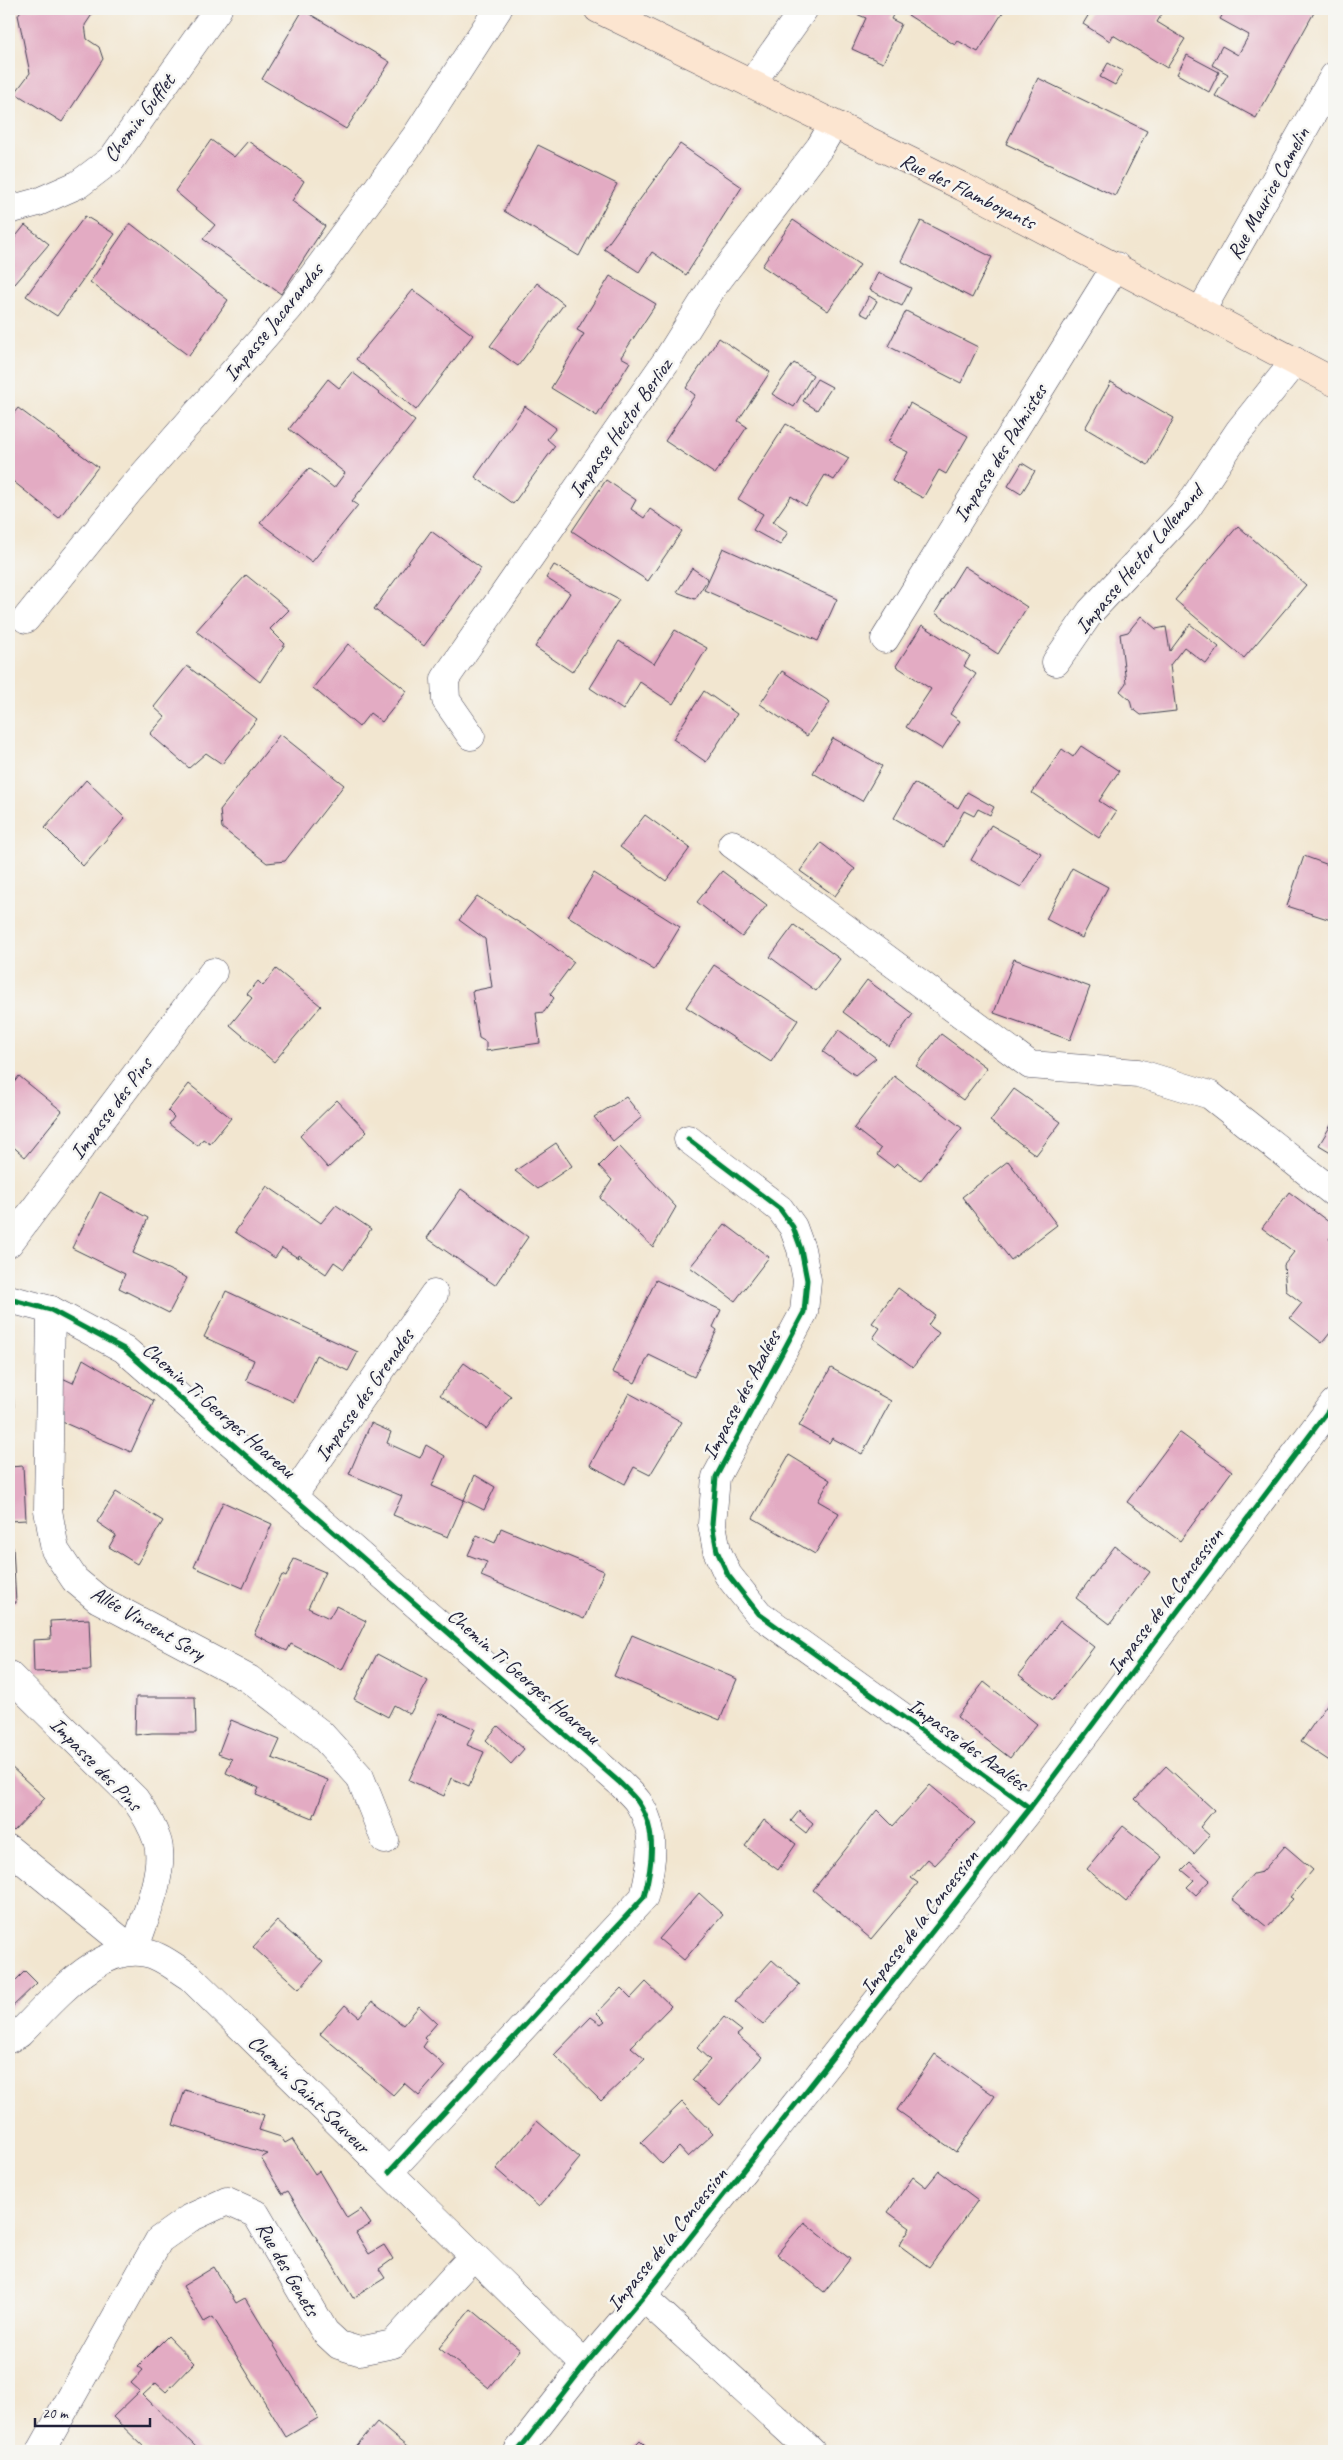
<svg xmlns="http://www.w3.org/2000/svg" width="1343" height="2460" viewBox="0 0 1343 2460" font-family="Caveat,sans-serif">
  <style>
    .building { fill: #e3abc3 }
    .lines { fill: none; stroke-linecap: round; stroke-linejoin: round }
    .minor-casing { stroke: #413f51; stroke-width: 29 }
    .tertiary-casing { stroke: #413f51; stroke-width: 29 }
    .secondary-casing { stroke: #413f51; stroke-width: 29 }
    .minor { stroke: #fff; stroke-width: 28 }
    .tertiary { stroke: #fff; stroke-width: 28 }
    .secondary { stroke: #fce5d0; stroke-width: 28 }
    .cycleway-casing { stroke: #f6f6f2; stroke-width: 8 }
    .cycleway { stroke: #00873e; stroke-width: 5 }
    .labels { text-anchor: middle; stroke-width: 5; stroke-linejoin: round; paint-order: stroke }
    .street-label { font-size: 21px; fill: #22223b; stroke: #f6f6f2 }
  </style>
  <rect width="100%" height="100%" fill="#f6f6f2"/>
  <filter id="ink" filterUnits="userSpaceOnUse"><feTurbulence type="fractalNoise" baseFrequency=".02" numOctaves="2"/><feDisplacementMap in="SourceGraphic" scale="10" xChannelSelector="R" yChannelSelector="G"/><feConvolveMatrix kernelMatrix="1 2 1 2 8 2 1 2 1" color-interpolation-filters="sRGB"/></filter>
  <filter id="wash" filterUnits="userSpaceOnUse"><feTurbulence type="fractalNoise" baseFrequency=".0096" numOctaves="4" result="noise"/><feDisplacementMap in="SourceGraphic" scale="20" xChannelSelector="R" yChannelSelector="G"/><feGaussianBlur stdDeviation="1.12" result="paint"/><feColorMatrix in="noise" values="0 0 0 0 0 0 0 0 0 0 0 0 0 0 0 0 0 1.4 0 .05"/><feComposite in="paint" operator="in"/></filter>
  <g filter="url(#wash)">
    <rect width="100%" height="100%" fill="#f2e6d0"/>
    <g id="blocks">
      <!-- building -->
      <g class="building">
        <polygon points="22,9 92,9 93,13 85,25 87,39 99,47 103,59 62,122 15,93 30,73 18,15"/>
        <polygon points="856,9 896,9 891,19 901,24 883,63 852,49 866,18 854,13"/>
        <polygon points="912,9 1005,9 978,52 958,41 955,45 908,15"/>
        <polygon points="1092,9 1165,9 1157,22 1185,39 1167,68 1113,35 1110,41 1083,24"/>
        <polygon points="1226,9 1250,9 1260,14 1252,9 1316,9 1256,118 1215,96 1228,74 1212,65 1222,46 1238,55 1249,35 1220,19"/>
        <polygon points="303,10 390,62 346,129 262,79"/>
        <polygon points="1187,55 1219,72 1209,92 1177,74"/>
        <polygon points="1108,63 1123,71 1115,85 1100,77"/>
        <polygon points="1038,78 1147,131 1115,196 1006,144"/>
        <polygon points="211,140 234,157 248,141 304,181 292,201 325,226 281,294 203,239 215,225 175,191"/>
        <polygon points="680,144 742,187 686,275 652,252 639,272 604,249"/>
        <polygon points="538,145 617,184 579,256 504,211"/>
        <polygon points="85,216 115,234 57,316 26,296"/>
        <polygon points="793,220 860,265 828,311 762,266"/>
        <polygon points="921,221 992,257 972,298 901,261"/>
        <polygon points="130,223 228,300 189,356 90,282"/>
        <polygon points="25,225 49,244 15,284 9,279 9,245"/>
        <polygon points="878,272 911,288 902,306 870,290"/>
        <polygon points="610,276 656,304 621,357 630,362 597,416 551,388 584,334 577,330"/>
        <polygon points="537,283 564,304 518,366 490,346"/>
        <polygon points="413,290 473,335 416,410 356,359"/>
        <polygon points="869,296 877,301 868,317 860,313"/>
        <polygon points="906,311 978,347 961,383 888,346"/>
        <polygon points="719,338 770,372 738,421 747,427 715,474 665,441 695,395 686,388"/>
        <polygon points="794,363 813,375 794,407 772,394"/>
        <polygon points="352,372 415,421 352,501 358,505 312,562 260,523 309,468 334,488 345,473 289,429 328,379 339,388"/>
        <polygon points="817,379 832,387 817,410 803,401"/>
        <polygon points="1111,382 1174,418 1148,465 1085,428"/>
        <polygon points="910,403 968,436 946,474 939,470 923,498 892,481 908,452 888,442"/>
        <polygon points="525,406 556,428 547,439 555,446 513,504 475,477"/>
        <polygon points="18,408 98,467 59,518 9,478 9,419"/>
        <polygon points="786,424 849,458 834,480 825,475 806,506 791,496 773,522 788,532 780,545 753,530 763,514 738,499"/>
        <polygon points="1022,463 1035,471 1021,494 1008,486"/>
        <polygon points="606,480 636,500 631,509 644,518 650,509 682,531 648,581 572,531"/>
        <polygon points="1238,526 1306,585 1244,658 1175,600"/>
        <polygon points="431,531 481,568 424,646 374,609"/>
        <polygon points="723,548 837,599 818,641 704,590"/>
        <polygon points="554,565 619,600 572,672 535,647 570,593 546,578"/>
        <polygon points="964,566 1027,607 998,654 935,613"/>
        <polygon points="692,568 708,579 695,599 677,592"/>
        <polygon points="246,575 289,610 270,629 285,644 260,682 196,631"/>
        <polygon points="1141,616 1156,629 1166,627 1170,651 1190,624 1219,647 1206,664 1184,647 1170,665 1176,711 1141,715 1132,708 1130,700 1120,691 1126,683 1120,634 1128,632"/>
        <polygon points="922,625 970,656 964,666 976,674 950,714 960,721 942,749 906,727 931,689 896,666"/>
        <polygon points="675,630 707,648 673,704 640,682 623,710 590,688 619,641 654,664"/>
        <polygon points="348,644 407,691 382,722 370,713 359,727 313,688"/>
        <polygon points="187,666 257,719 222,764 206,753 189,768 150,734 165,717 154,707"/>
        <polygon points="782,671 830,702 807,736 760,704"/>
        <polygon points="704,691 737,714 706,762 673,739"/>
        <polygon points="280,734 344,785 285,861 267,863 222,828 220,810"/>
        <polygon points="833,738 882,766 862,801 813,773"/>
        <polygon points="1081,746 1119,771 1099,801 1116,812 1099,838 1032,793 1062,749 1073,757"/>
        <polygon points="86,780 125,818 83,866 45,828"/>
        <polygon points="914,783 958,808 967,792 994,807 990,815 978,809 974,816 964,811 944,847 894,818"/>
        <polygon points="645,815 690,848 666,881 620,847"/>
        <polygon points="991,825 1041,853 1021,887 971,860"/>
        <polygon points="821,843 855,869 835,896 800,871"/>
        <polygon points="1304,856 1334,867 1334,921 1287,906"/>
        <polygon points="1072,868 1108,887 1082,938 1046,919"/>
        <polygon points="722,871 767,905 742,937 697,902"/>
        <polygon points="594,873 680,927 654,970 568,916"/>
        <polygon points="477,896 534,932 574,962 550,994 554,998 544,1012 536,1013 540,1043 486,1051 486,1042 479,1038 472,991 492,987 485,939 459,920"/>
        <polygon points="794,925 840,959 816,991 770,957"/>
        <polygon points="1014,959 1090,987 1070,1040 994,1013"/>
        <polygon points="714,965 798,1020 771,1062 686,1007"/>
        <polygon points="276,969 321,1006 274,1062 230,1025 252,998 247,994 258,981 263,986"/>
        <polygon points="867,980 913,1014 889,1046 843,1012"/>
        <polygon points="839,1030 876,1058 855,1075 823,1052"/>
        <polygon points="941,1034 987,1068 963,1100 916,1066"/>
        <polygon points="19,1076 62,1111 25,1157 9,1143 9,1089"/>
        <polygon points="894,1076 962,1128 920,1181 897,1163 893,1167 877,1155 881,1149 854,1128"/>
        <polygon points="189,1084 231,1118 210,1144 203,1139 198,1146 169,1124 174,1117 168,1111"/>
        <polygon points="1014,1089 1061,1122 1036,1155 990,1121"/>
        <polygon points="626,1097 642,1117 613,1141 594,1117"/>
        <polygon points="337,1100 367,1132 328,1168 300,1136"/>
        <polygon points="1334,1120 1334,1154 1319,1145"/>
        <polygon points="556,1143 572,1166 538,1189 515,1171"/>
        <polygon points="619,1146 676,1207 653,1247 600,1198 612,1180 599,1166"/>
        <polygon points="1008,1161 1057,1225 1011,1260 962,1197"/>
        <polygon points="267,1186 321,1223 336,1205 371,1229 344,1269 334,1262 326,1274 299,1255 298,1258 282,1248 275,1258 235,1232"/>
        <polygon points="461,1189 528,1237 495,1285 427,1238"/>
        <polygon points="100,1192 148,1218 133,1253 187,1278 169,1313 119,1288 125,1274 72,1248"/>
        <polygon points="1289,1192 1334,1226 1334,1233 1329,1239 1334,1243 1334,1328 1322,1343 1290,1318 1302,1303 1286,1291 1284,1265 1294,1252 1262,1228"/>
        <polygon points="725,1224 769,1257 735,1301 690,1267"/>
        <polygon points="656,1280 721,1310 713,1327 717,1330 694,1377 649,1355 635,1383 612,1372"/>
        <polygon points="898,1288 935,1315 928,1325 939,1333 913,1367 873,1338 880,1328 872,1323"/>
        <polygon points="226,1291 358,1352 348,1371 316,1355 294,1402 246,1380 254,1360 204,1337"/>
        <polygon points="9,1345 12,1345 14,1414 9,1414"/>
        <polygon points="83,1359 154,1401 131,1452 60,1421 60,1377 73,1383"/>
        <polygon points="464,1363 511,1396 486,1429 440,1395"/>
        <polygon points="831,1368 891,1401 862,1454 832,1438 829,1443 799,1426"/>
        <polygon points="629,1393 682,1422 650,1475 634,1467 625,1484 590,1465"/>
        <polygon points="371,1423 391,1432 387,1443 420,1458 426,1445 445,1456 432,1486 464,1500 475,1475 495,1487 484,1510 464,1500 448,1537 393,1515 402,1496 349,1474"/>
        <polygon points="1179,1432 1232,1471 1180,1541 1127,1502"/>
        <polygon points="789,1455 830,1480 818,1501 839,1513 815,1554 753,1518"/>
        <polygon points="23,1466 26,1520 9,1521 9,1467"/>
        <polygon points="116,1492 163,1521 137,1564 109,1547 116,1535 97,1522"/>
        <polygon points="223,1502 272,1524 243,1588 194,1567"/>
        <polygon points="501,1528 604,1571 584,1619 481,1576 487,1562 468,1555 477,1535 495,1543"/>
        <polygon points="1115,1546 1150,1572 1110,1624 1076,1598"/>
        <polygon points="9,1547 13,1547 16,1603 9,1604"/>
        <polygon points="294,1559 325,1572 308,1608 329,1618 336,1606 366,1621 342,1670 291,1644 287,1651 254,1634 282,1575 286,1577"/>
        <polygon points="89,1619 91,1670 34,1672 33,1640 51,1639 50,1621"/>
        <polygon points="1060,1621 1094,1647 1053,1700 1019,1675"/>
        <polygon points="632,1635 737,1679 720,1720 614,1676"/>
        <polygon points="377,1654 428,1681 410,1714 394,1705 388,1717 354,1699"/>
        <polygon points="984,1682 1037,1724 1010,1758 957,1717"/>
        <polygon points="1334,1694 1334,1764 1301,1742"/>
        <polygon points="136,1697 195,1697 196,1733 152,1733 135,1735"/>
        <polygon points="440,1713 475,1729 467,1745 484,1752 469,1786 451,1778 444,1796 409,1780"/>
        <polygon points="231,1720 280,1740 272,1758 328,1780 313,1818 256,1795 259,1788 226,1773 232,1759 218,1754"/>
        <polygon points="498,1726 524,1749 511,1764 486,1740"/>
        <polygon points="9,1765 45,1798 14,1831 9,1827"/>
        <polygon points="1166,1766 1214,1810 1200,1827 1210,1836 1194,1854 1135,1799"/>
        <polygon points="930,1785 975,1823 935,1865 928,1859 911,1878 918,1883 871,1939 813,1890 877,1810 893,1826"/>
        <polygon points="799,1811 813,1823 806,1833 791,1821"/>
        <polygon points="764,1820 796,1844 778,1870 745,1846"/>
        <polygon points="1123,1826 1162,1857 1126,1902 1087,1869"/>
        <polygon points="1285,1846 1313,1870 1290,1897 1293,1899 1267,1927 1232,1899 1253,1874 1262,1872"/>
        <polygon points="1190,1862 1210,1880 1196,1895 1187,1887 1194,1880 1182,1870"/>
        <polygon points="699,1893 723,1915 684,1960 659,1939"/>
        <polygon points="277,1921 323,1962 299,1989 253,1947"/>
        <polygon points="772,1960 800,1985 763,2025 735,2001"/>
        <polygon points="25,1971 37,1983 9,2010 9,1987"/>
        <polygon points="646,1982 671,2006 631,2047 645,2059 601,2101 554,2055 591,2017 601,2024 605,2021 597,2013 621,1988 631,1998"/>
        <polygon points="372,2001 403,2025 419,2006 437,2023 424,2038 427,2041 423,2047 445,2066 419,2096 404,2083 393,2095 320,2034 345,2005 359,2017"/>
        <polygon points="724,2017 742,2031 737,2035 762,2057 720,2105 692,2080 710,2060 697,2048"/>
        <polygon points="935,2054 995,2096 956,2152 897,2110"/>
        <polygon points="185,2090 264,2115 259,2130 281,2137 285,2143 292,2139 315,2174 319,2171 347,2218 361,2209 371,2224 356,2233 369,2254 384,2245 393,2259 379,2269 385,2278 353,2298 288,2191 282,2194 261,2158 268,2154 173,2125"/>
        <polygon points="682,2102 713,2134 688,2157 679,2147 662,2164 641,2142"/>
        <polygon points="537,2121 580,2158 539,2207 496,2169"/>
        <polygon points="939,2171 978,2200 929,2267 899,2245 910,2228 888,2212 913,2177 926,2187"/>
        <polygon points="804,2222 850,2259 824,2292 777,2254"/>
        <polygon points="214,2267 236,2303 245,2298 318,2418 286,2437 213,2317 204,2322 183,2286"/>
        <polygon points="471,2309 520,2350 489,2388 439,2348"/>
        <polygon points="168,2336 194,2363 166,2392 156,2383 143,2395 200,2451 148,2451 113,2417 140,2391 131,2383 143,2370 138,2366"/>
        <polygon points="377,2422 412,2451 352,2451"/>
        <polygon points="640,2440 651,2451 629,2451"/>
      </g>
    </g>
  </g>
  <g filter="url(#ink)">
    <use href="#blocks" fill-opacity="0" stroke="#413f51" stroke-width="1"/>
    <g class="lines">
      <defs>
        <g id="minor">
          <polyline points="751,84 804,9"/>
          <polyline points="9,210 38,202 79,184 112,159 218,9"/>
          <polyline points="1201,311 1334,76"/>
          <polyline points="26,619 130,490 290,307 416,136 498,9"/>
          <polyline points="885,639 1116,266"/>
          <polyline points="1056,662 1091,611 1186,510 1239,431 1295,361"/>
          <polyline points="471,736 446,700 445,679 667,360 712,288 820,147 833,125"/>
          <polyline points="732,844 1030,1065 1138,1073 1210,1095 1334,1193"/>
          <polyline points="688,1139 780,1209 793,1227 801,1249 807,1280 804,1312 716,1477 712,1524 717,1551 728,1575 759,1614 1030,1808"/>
          <polyline points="9,1243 213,972"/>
          <path d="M9,1299L51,1310L124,1349L619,1782C625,1788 633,1795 638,1802C658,1831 652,1865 644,1897L389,2172"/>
          <polyline points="51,1310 48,1510 55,1550 75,1580 98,1599 249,1679 320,1733 360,1777 385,1840"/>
          <polyline points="293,1496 434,1294"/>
          <path d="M9,1675L135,1799C144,1812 152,1825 157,1840C167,1869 143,1922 134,1951L9,1849"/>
          <path d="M9,2039L19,2034C52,2002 106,1932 158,1957C169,1962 180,1971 190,1977L585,2365"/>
          <polyline points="643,2297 811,2451"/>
          <polyline points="41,2451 159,2240 190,2218 227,2201 256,2214 325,2332 339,2345 359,2351 393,2344 473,2256"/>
        </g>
        <polyline id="tertiary" points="518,2451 585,2365 643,2297 1030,1808 1334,1403"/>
        <polyline id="secondary" points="598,9 963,187 1334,382"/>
      </defs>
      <!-- minor casing -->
      <use href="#minor" class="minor-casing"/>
      <!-- tertiary casing -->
      <use href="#tertiary" class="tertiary-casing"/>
      <!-- secondary casing -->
      <use href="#secondary" class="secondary-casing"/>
      <!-- minor -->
      <use href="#minor" class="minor"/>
      <!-- tertiary -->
      <use href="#tertiary" class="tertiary"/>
      <!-- secondary -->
      <use href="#secondary" class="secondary"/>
      <defs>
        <g id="cycleway">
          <polyline points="688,1139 780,1209 793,1227 801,1249 807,1280 804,1312 716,1477 712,1524 717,1551 728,1575 759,1614 1030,1808"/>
          <path d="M9,1299L51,1310L124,1349L619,1782C625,1788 633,1795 638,1802C658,1831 652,1865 644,1897L389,2172"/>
          <polyline points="518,2451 585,2365 643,2297 1030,1808 1334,1403"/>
        </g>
      </defs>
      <!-- cycleway casing -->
      <use href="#cycleway" class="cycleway-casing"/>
      <!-- cycleway -->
      <use href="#cycleway" class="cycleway"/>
    </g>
  </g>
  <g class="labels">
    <!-- street labels -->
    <g class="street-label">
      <text transform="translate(139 118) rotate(-53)" y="7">Chemin Gufflet</text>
      <text transform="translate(968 191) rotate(26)" y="7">Rue des Flamboyants</text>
      <text transform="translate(1268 193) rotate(-61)" y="7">Rue Maurice Camelin</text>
      <text transform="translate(273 322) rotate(-51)" y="7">Impasse Jacarandas</text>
      <text transform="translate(620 428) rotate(-55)" y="7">Impasse Hector Berlioz</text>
      <text transform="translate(1000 453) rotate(-58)" y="7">Impasse des Palmistes</text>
      <text transform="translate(1139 559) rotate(-50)" y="7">Impasse Hector Lallemand</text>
      <text transform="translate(111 1108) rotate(-53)" y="7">Impasse des Pins</text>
      <text transform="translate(364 1395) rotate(-55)" y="7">Impasse des Grenades</text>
      <text transform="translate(741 1395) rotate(-62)" y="7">Impasse des Azalées</text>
      <text transform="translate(219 1410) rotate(41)" y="7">Chemin Ti Georges Hoareau</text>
      <text transform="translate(1165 1601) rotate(-53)" y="7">Impasse de la Concession</text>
      <text transform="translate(148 1623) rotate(30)" y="7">Allée Vincent Sery</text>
      <text transform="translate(524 1676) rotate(41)" y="7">Chemin Ti Georges Hoareau</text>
      <text transform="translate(968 1744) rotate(36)" y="7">Impasse des Azalées</text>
      <text transform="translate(96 1764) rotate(46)" y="7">Impasse des Pins</text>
      <text transform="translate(919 1922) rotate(-52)" y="7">Impasse de la Concession</text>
      <text transform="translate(309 2094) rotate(44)" y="7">Chemin Saint-Sauveur</text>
      <text transform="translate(667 2239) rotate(-51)" y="7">Impasse de la Concession</text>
      <text transform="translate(288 2269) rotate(60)" y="7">Rue des Genets</text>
    </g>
  </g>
  <!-- margin -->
  <rect width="1343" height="2460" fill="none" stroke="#f6f6f2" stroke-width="30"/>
  <!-- scale -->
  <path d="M35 2418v8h115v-8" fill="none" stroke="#22223b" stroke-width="2.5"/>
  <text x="42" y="2418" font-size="15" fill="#22223b" stroke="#f6f6f2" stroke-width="4" paint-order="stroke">20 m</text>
</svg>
